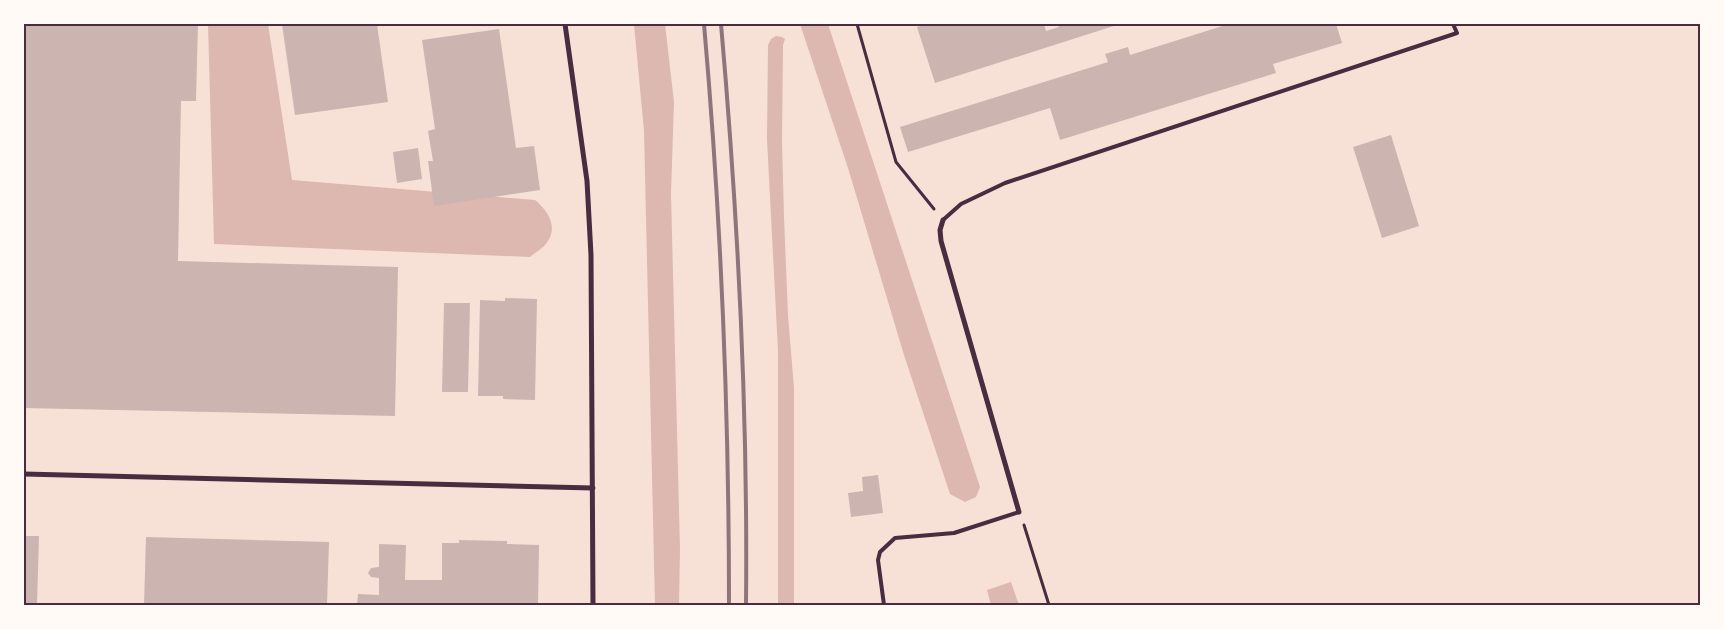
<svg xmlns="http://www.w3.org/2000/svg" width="1724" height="629" viewBox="0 0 1724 629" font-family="Signika,sans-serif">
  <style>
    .water { fill: #dcb8b0 }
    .building { fill: #ccb4b1 }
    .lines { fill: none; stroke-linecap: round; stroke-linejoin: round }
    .path { stroke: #4a2c40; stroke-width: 3 }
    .service { stroke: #4a2c40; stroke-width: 4 }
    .minor { stroke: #4a2c40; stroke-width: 5 }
    .rail { stroke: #8f747c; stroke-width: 4 }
    .neatline { fill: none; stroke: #4a2c40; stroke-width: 2 }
  </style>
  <rect width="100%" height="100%" fill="#f7e1d7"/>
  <!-- water -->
  <g class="water">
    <path d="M208,24H268L292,180L535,200C547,210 558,225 548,241C545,247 536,252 530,257L214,244Z"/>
    <polygon points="634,24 665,24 674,102 671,194 680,549 679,605 655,605 644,131"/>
    <polygon points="800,24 828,24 980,487 976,497 965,502 950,494 904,355 848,168"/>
    <polygon points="776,36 782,37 785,39 783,45 782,142 784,217 788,315 794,388 794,605 778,605 778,351 767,139 768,45 771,39"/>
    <polygon points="1011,582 1019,605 991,605 987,590"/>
  </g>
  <!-- building -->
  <g class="building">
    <polygon points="24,24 198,24 196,101 181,101 178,261 398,267 395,416 24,408"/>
    <polygon points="282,24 377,24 388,102 295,115"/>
    <polygon points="927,24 1044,24 1046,31 1059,27 1058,24 1120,24 935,83 917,27"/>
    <polygon points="1229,24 1336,24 1342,43 1273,64 1276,73 1060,140 1050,108 908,152 900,127 1108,62 1105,54 1128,47 1130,55"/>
    <polygon points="499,29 516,148 534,146 540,190 434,206 428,161 433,161 428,131 435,129 422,40"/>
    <polygon points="1391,135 1419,226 1382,238 1353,147"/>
    <polygon points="418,148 422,179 397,183 393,152"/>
    <polygon points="505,298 537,299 535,400 503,399 503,396 478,396 480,300 505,301"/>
    <polygon points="444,303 470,303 468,392 442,392"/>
    <polygon points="878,475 883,513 851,517 848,493 863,491 862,477"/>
    <polygon points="24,536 39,536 37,605 24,605"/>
    <polygon points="146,537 329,542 327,605 144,605"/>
    <polygon points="459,540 507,541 507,544 539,545 538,605 357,605 358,594 379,595 379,578 371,577 368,573 371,568 379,567 379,544 406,545 405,580 442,580 442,543 459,543"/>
  </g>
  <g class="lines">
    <!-- path -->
    <g class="path">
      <polyline points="857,24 896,162 934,209"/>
      <polyline points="1024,525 1049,605"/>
    </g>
    <!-- service -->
    <g class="service">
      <polyline points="943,220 961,204 1005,183 1457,33 1453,24"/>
      <polyline points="884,605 878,560 880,552 895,538 954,533 1019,512"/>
    </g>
    <!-- minor -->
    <g class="minor">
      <polyline points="565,24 587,181 591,255 593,605"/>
      <polyline points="943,220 940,230 941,241 1019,512"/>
      <polyline points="24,474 593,488"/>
    </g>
    <!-- rail -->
    <g class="rail">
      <path d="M704,24C721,217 729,411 729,605"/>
      <path d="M721,24C738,217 748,411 746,605"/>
    </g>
  </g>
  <!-- border -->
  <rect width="1724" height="629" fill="none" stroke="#fffaf5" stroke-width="50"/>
  <rect x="25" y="25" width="1674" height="579" class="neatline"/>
</svg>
